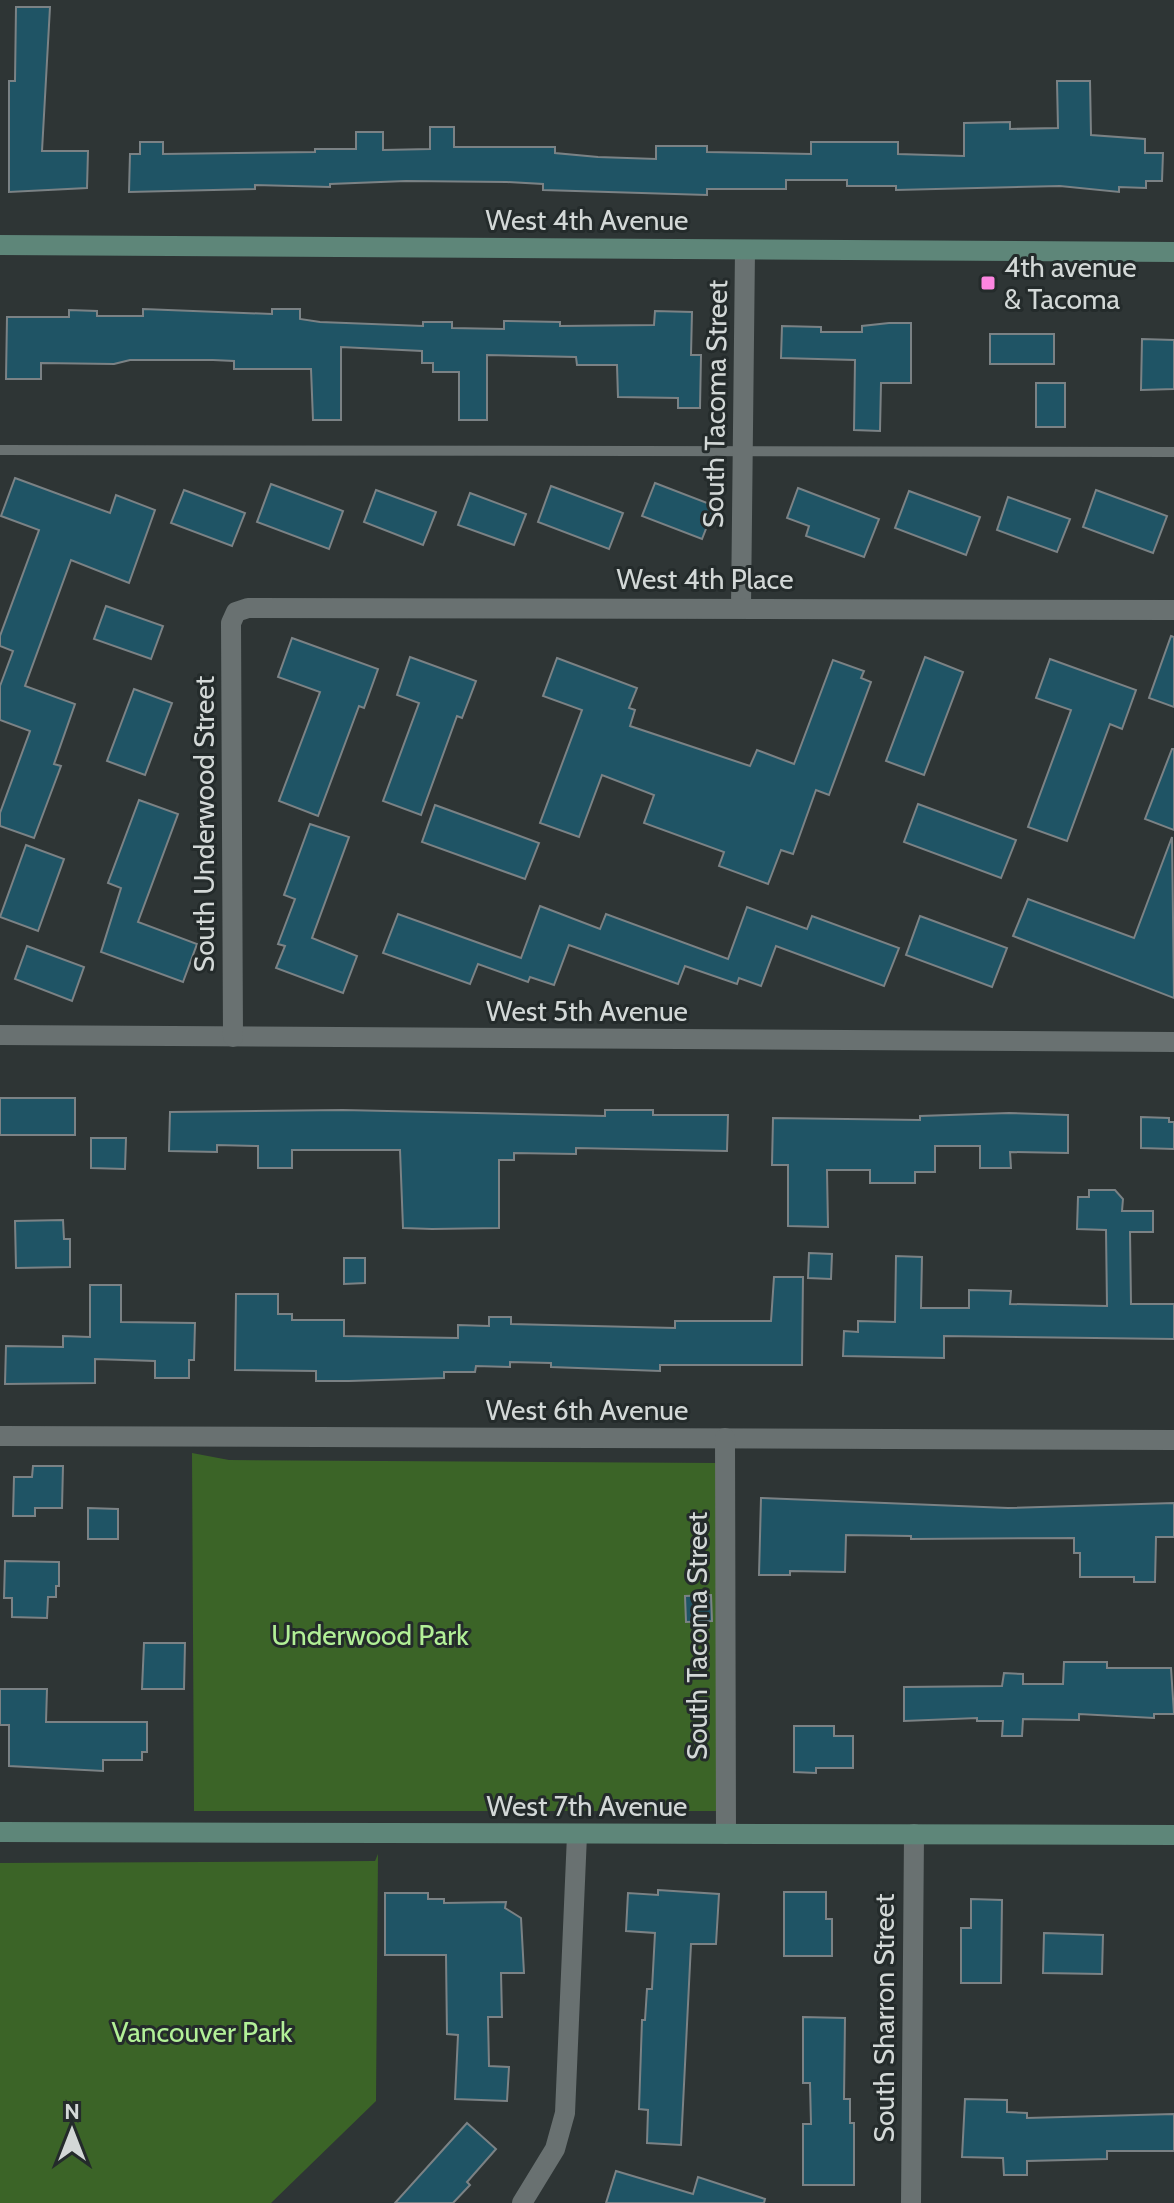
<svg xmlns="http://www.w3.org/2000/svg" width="1174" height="2203" viewBox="0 0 1174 2203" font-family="Cabin,sans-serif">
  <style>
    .green { fill: #3b6427 }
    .building { fill: #1f5465; stroke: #7b8285; stroke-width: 2 }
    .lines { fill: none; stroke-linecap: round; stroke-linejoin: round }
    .lane { stroke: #697171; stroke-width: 10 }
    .street { stroke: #697171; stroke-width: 20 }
    .secondary { stroke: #5e8679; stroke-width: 20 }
    .poi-dot { fill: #fd86e1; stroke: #242b2b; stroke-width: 3 }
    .labels { text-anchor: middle; stroke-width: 6; stroke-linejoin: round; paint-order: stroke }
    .street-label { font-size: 28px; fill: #d3d8d7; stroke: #242b2b }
    .poi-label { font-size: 28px; fill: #d3d8d7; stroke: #242b2b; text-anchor: start }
    .park-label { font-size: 28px; fill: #b2f097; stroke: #242b2b }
  </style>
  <rect width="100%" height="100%" fill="#2e3535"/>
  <!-- green -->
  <g class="green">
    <polygon points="192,1453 229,1460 716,1463 718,1811 194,1811"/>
    <polygon points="378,1854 376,2101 271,2203 0,2203 0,1863 375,1861"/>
  </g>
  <!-- building -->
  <g class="building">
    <polygon points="16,7 50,7 42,151 88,151 87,188 9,192 9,81 15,81"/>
    <polygon points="1057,81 1090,81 1091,135 1145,139 1145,153 1163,153 1162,181 1146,181 1146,188 1119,187 1119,192 1060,186 896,190 896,186 847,186 847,180 786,180 786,189 707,189 707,195 543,190 543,184 507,182 406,181 330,184 330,187 255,185 255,189 129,192 130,154 140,154 140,142 163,142 163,154 315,152 315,149 356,149 356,132 383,132 383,150 430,149 430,127 454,127 454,147 555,147 555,153 598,157 656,159 656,146 707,146 707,152 811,154 811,142 898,142 898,154 964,156 964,123 1010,122 1010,129 1058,128"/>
    <polygon points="143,309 272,314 272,309 300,309 300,319 320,322 423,326 423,322 452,322 452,328 504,329 504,321 560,322 560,326 654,325 655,311 692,312 691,355 701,355 700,408 678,408 678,398 618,397 617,365 577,365 576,357 487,355 487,420 459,420 459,372 433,372 433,363 422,363 422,351 341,347 341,420 313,420 311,369 234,369 234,361 213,360 130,360 114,364 41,363 41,379 6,379 7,317 69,317 69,310 97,311 97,316 143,316"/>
    <polygon points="889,323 911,323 911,383 881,383 880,431 854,430 855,360 781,358 782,326 821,327 821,332 862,332 862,326"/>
    <rect x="990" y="334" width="64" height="30"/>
    <polygon points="1142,339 1174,340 1174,389 1141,390"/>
    <rect x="1036" y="383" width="29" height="44"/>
    <polygon points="15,478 110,513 116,495 155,510 129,583 71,560 25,686 75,704 54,764 61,766 34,838 0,826 0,813 30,731 0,720 0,686 13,651 0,646 0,636 39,530 1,516"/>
    <polygon points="655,483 715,506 702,539 642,516"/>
    <polygon points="271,484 343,511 329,549 257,522"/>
    <polygon points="551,486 623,513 609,549 538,522"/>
    <polygon points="798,488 879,519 864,557 806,536 809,526 787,518"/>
    <polygon points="184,490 245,513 232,546 171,523"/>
    <polygon points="376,490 436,512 423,545 364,522"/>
    <polygon points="1096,490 1167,516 1153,553 1083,527"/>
    <polygon points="909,491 980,517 966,555 895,528"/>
    <polygon points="470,493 526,514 514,545 458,525"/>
    <polygon points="1008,497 1070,519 1057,552 997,530"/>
    <polygon points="106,606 163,626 151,659 94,639"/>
    <polygon points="1171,636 1174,637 1174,707 1149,698"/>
    <polygon points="292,638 378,669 364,708 359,706 318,816 279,801 320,692 278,677"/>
    <polygon points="410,657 476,681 462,718 457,716 421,815 383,801 419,703 397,695"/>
    <polygon points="925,657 963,672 924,775 886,761"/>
    <polygon points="557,658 637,688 629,708 635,710 630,726 750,766 757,750 794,764 833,660 864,671 861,678 871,682 829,795 816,790 793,854 781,850 768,884 719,866 724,852 644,823 654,795 602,775 579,837 540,823 582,710 543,696"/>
    <polygon points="1050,659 1136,690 1122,729 1110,724 1067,841 1028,827 1071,710 1036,698"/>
    <polygon points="134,689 172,703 145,775 107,761"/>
    <polygon points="1172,749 1174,749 1174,830 1145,819"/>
    <polygon points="139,800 178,814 138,922 197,944 183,982 101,952 121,888 108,883"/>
    <polygon points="918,804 1016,840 1001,878 904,842"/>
    <polygon points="435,805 539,843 525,879 422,842"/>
    <polygon points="310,824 349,837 312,938 357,956 343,993 276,968 285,946 278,944 295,899 284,895"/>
    <polygon points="1172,837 1174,998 1013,936 1028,899 1134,938"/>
    <polygon points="26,845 64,859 38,931 0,917"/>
    <polygon points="540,906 600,929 606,914 728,959 747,907 807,929 812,916 899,948 884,986 776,946 761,986 739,978 737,984 685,966 678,984 569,945 554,985 530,977 528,982 478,964 470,984 383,953 398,914 521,958"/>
    <polygon points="920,916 1007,948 992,987 906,955"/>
    <polygon points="27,946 84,967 72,1001 15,979"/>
    <rect x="0" y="1098" width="75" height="37"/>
    <polygon points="343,1110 605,1116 605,1110 653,1110 653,1115 728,1115 727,1151 576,1148 576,1154 514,1153 514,1160 499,1160 499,1228 432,1229 403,1228 400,1150 292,1150 292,1168 258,1168 258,1146 217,1145 217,1152 169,1151 170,1112"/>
    <polygon points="1009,1113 1068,1115 1068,1153 1010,1152 1011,1168 980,1168 980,1146 935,1146 935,1172 915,1172 915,1183 870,1183 870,1170 827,1170 828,1227 788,1226 788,1165 772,1165 773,1118 920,1120 920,1116"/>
    <polygon points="1141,1117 1169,1118 1169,1122 1174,1122 1174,1149 1141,1148"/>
    <polygon points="91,1138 126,1138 125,1169 91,1168"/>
    <polygon points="1089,1190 1115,1190 1123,1199 1122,1211 1153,1211 1153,1232 1130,1232 1131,1304 1174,1304 1174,1339 944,1336 944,1358 843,1356 844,1331 858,1332 858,1321 895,1322 896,1256 922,1257 921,1308 969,1308 969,1290 1011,1291 1010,1304 1107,1306 1106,1230 1077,1229 1078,1197 1089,1197"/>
    <polygon points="63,1220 64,1239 70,1239 70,1267 16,1268 15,1221"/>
    <polygon points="809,1253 832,1254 831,1279 808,1278"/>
    <polygon points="344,1258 365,1258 365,1283 344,1284"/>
    <polygon points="774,1277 803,1277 802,1365 660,1365 660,1371 551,1367 551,1363 510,1362 510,1367 476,1366 475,1372 444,1372 444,1378 349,1381 316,1381 316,1371 235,1370 236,1294 278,1294 278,1314 292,1314 292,1320 344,1320 344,1336 458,1338 458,1325 489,1326 489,1317 511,1317 511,1324 675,1328 675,1321 771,1321"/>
    <polygon points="90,1285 121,1285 121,1322 195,1323 194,1360 189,1360 189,1378 155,1378 155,1361 95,1359 95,1383 5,1384 6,1346 63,1347 63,1336 90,1337"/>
    <polygon points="33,1466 63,1466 62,1508 35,1508 35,1516 13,1516 14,1477 32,1477"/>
    <polygon points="761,1498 1008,1508 1174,1503 1174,1537 1156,1537 1155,1582 1134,1582 1134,1577 1080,1577 1080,1553 1074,1553 1074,1538 911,1539 911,1536 846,1535 845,1572 790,1571 790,1575 759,1575"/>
    <polygon points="88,1508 118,1509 118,1539 88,1539"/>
    <polygon points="5,1561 59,1562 59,1586 56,1586 56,1597 48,1597 47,1618 12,1617 12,1598 4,1598"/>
    <polygon points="711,1595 712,1621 686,1622 685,1596"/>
    <polygon points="144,1643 185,1643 184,1689 142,1689"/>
    <polygon points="1064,1662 1107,1662 1107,1668 1171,1668 1174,1714 1154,1714 1154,1718 1079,1714 1079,1720 1023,1719 1022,1736 1002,1736 1003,1721 977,1721 977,1718 904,1721 904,1687 1002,1686 1004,1673 1023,1674 1023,1684 1063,1684"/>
    <polygon points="0,1689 47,1689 46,1722 147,1722 147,1752 142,1752 142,1760 103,1760 103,1771 9,1766 9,1725 0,1725"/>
    <polygon points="794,1726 834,1726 834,1736 853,1736 853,1768 816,1768 816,1773 794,1772"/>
    <polygon points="658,1890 719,1894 716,1944 691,1944 681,2145 647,2143 648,2110 639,2109 642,2020 645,2020 647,1989 652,1989 655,1933 626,1931 628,1893 658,1895"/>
    <polygon points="784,1892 826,1892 826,1919 832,1919 832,1956 784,1956"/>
    <polygon points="385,1893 428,1893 428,1899 444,1899 444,1903 506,1902 505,1908 521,1918 524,1973 501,1973 502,2017 488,2017 489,2066 509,2067 507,2101 455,2099 458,2035 447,2034 446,1955 385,1955"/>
    <polygon points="971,1899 1002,1900 1001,1983 961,1983 961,1928 971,1928"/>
    <polygon points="1044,1933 1103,1935 1102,1974 1043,1973"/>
    <polygon points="803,2017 845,2018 844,2099 850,2099 850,2123 854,2123 854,2185 803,2185 803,2124 811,2124 810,2083 803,2083"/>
    <polygon points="965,2099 1007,2100 1007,2112 1027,2113 1027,2118 1174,2114 1174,2151 1107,2151 1107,2159 1027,2161 1027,2175 1004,2175 1003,2158 962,2157"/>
    <polygon points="467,2123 496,2149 467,2182 470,2185 453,2203 395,2203"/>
    <polygon points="616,2171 693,2194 698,2177 765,2199 764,2203 606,2203"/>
  </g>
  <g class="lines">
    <!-- lane -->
    <polyline class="lane" points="0,450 1174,452"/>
    <!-- street -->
    <g class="street">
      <polyline points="741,607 745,250"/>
      <polyline points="0,1035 1174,1042"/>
      <polyline points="233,1037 231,623 236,612 248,608 1174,610"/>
      <polyline points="0,1436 1174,1440"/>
      <polyline points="725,1438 726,1834"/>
      <polyline points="522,2203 555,2149 565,2113 577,1835"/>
      <polyline points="911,2203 914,1834"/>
    </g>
    <!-- secondary -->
    <g class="secondary">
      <polyline points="0,245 1174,252"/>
      <polyline points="0,1832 1174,1835"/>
    </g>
  </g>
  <!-- markers -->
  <rect class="poi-dot" x="980" y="275" width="16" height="16" rx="4"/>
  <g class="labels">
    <!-- street labels -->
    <g class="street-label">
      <text x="587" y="230">West 4th Avenue</text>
      <text transform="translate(715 404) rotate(-89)" y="10">South Tacoma Street</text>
      <text x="705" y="589">West 4th Place</text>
      <text transform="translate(204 824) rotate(-90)" y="10">South Underwood Street</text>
      <text x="587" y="1021">West 5th Avenue</text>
      <text x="587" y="1420">West 6th Avenue</text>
      <text transform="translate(697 1636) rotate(-90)" y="10">South Tacoma Street</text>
      <text x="587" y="1816">West 7th Avenue</text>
      <text transform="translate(884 2018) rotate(-90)" y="10">South Sharron Street</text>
    </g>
    <!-- poi labels -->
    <g class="poi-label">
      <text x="1004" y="277">4th avenue<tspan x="1004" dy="32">&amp; Tacoma</tspan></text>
    </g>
    <!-- park labels -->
    <g class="park-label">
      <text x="370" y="1645">Underwood Park</text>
      <text x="202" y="2042">Vancouver Park</text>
    </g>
  </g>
  <!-- north arrow -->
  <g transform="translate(72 2131)" stroke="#242b2b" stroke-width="6" paint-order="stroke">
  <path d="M0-6L14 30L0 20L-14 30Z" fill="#d3d8d7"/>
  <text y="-12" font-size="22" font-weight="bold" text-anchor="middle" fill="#d3d8d7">N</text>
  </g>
</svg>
